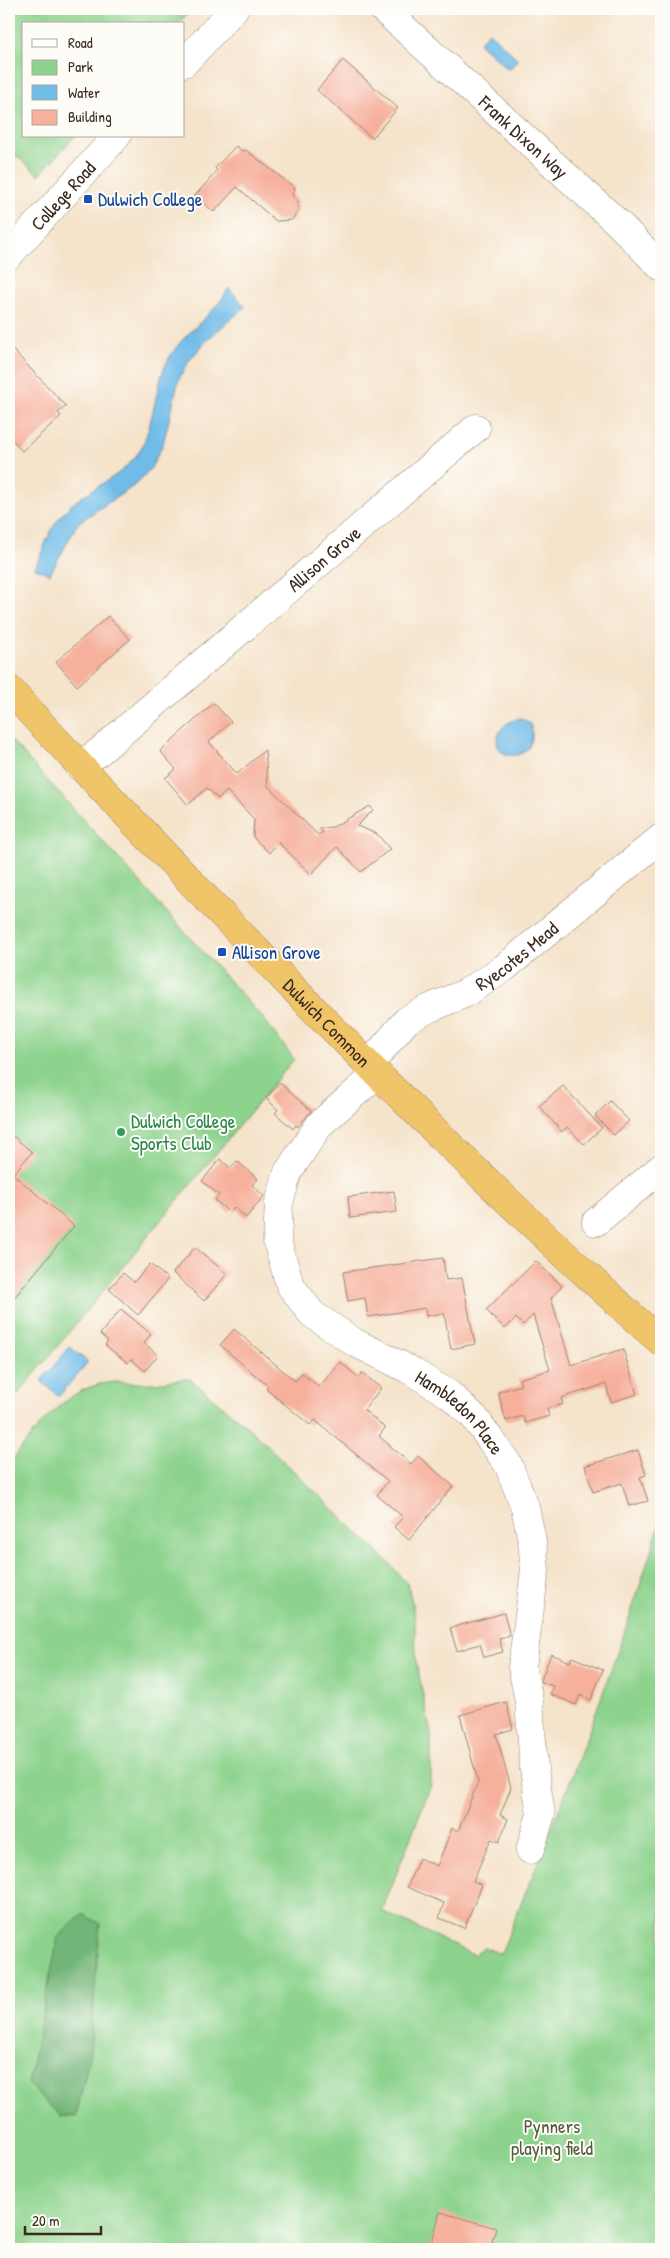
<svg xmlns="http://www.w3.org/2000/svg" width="670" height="2258" viewBox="0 0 670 2258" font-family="'Patrick Hand',sans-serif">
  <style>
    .green { fill: #8dd38d; stroke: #647e56 }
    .forest { fill: #72b578; stroke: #56704b }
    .water { fill: #6fbce9; stroke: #557384 }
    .building { fill: #f6b09c }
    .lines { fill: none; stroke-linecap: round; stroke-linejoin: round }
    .minor-casing { stroke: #988674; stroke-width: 29 }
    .highway-casing { stroke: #988674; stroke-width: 29 }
    .minor { stroke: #fff; stroke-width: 28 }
    .highway { stroke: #f0c469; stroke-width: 28 }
    .transit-dot { fill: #1a4fb4; stroke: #fdfcf7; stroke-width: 2 }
    .leisure-dot { fill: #2e9e5b; stroke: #fdfcf7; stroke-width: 2 }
    .labels { text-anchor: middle; stroke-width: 4; stroke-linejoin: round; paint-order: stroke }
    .street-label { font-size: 19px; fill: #3b2a1e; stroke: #fdfcf7 }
    .transit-label { font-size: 19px; fill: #164399; stroke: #fdfcf7; text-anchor: start }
    .leisure-label { font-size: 19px; fill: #27864d; stroke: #fdfcf7; text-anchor: start }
    .park-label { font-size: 19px; fill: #545d3f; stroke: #fdfcf7 }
  </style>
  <rect width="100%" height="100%" fill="#fdfcf7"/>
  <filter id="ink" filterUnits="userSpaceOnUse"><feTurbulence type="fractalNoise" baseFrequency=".02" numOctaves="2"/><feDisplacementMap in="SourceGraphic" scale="10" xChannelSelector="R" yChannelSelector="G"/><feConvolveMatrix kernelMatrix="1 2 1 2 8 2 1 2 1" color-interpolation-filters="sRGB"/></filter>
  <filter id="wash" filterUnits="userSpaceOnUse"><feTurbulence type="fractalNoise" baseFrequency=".0096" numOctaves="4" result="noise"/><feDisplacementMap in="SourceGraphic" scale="20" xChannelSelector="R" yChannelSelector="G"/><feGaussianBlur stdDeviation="1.12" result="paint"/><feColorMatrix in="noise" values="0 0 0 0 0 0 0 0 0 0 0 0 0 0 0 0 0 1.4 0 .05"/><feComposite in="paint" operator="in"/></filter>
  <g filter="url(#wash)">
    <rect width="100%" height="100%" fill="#f5e3ca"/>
    <!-- green -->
    <g class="green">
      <polygon points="9,9 192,9 178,24 24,24 24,136 75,136 39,175 9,150"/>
      <polygon points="9,738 262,1017 294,1059 9,1405"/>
      <path d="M182,1379H190L250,1429L386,1560L408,1585L415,1617L416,1661L431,1734V1785L382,1911L474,1955L484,1947L501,1954C520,1903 543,1853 562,1802C598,1709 632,1615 661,1519V2249H9V1465C33,1433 63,1389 106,1383C118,1381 128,1383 140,1383C154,1384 169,1381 182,1379Z"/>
    </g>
    <!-- forest -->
    <polygon class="forest" points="83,1914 100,1924 90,2053 76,2117 60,2116 28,2084 58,1937"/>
    <!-- water -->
    <g class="water">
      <polygon points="489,32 518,59 509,70 479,43"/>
      <path d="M229,288L245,307L209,338L189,361L179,379L163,444L151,468L135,485L78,523L50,574L35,568C44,548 51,524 67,509C88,488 118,480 136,456C153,435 154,387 168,360C183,332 214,316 229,288Z"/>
      <path d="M520,718L530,723C543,764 490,763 498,737C501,725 508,722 520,718Z"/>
      <polygon points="70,1347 88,1362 59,1396 41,1381"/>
    </g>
    <g id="blocks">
      <!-- building -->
      <g class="building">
        <polygon points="343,60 398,108 372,138 317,90"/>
        <polygon points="236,146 242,151 246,150 295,188 292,195 298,202 298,211 292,220 276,221 237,187 214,212 204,204 191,200 217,171 215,168"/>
        <polygon points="9,346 66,406 58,413 61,416 22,451 9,436"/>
        <polygon points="108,616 130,639 77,686 56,662"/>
        <polygon points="214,703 231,722 209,742 237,774 265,750 268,786 318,835 323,832 319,828 333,827 370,806 373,810 357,826 377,834 390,849 361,872 337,847 311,874 278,842 269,853 253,837 254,819 227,791 218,799 207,788 188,805 165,778 176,769 160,751"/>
        <polygon points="280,1083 311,1111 298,1127 296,1125 293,1129 275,1113 278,1110 266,1098"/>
        <polygon points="563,1086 602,1128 584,1144 567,1127 562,1132 539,1106"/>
        <polygon points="610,1101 629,1121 614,1135 595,1116"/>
        <polygon points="9,1133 32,1152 13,1174 74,1226 9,1304"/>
        <polygon points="220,1159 231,1168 237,1161 258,1179 252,1185 264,1196 246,1218 234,1207 229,1212 215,1200 219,1195 202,1181"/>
        <polygon points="394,1191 397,1212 350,1218 348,1197"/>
        <polygon points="195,1247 227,1274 204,1301 173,1273"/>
        <polygon points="443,1258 446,1280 462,1278 475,1344 451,1349 444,1313 426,1316 425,1308 368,1317 365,1298 348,1301 343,1272"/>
        <polygon points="536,1261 562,1286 551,1298 571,1365 623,1349 637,1394 611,1402 606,1384 561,1398 563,1404 547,1409 549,1416 525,1423 523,1416 506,1421 498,1392 521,1385 519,1379 550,1370 533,1315 523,1325 516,1318 505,1329 486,1310"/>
        <polygon points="150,1264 168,1279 138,1315 109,1289 123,1273 134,1282"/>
        <polygon points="121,1309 151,1334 144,1343 158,1355 145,1371 131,1359 128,1363 105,1345 108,1341 100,1334"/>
        <polygon points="234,1329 295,1381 302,1373 319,1387 340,1362 358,1377 362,1373 381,1388 364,1410 385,1428 379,1436 411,1464 418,1456 453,1486 409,1540 394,1527 403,1517 377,1495 388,1481 315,1420 310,1425 266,1389 268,1386 220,1345"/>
        <polygon points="638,1450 646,1475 640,1477 648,1501 629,1506 622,1483 593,1492 585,1466"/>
        <polygon points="504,1613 510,1636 499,1639 503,1652 484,1657 480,1644 457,1651 450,1628"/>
        <polygon points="551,1654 570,1662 572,1657 603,1670 591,1700 580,1695 576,1705 550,1694 553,1686 541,1682 541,1680"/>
        <polygon points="506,1702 513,1729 496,1734 511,1788 500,1815 508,1819 499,1842 491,1839 473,1881 482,1885 464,1928 439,1918 444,1903 407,1887 419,1858 437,1866 452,1828 458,1831 478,1782 460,1715"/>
        <polygon points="440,2212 496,2228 490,2249 430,2249"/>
      </g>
    </g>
  </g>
  <g filter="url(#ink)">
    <use href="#blocks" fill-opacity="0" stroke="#988674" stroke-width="1"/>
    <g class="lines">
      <defs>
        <g id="minor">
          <path id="s1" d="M383,9L618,223L661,267"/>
          <polyline points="184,63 234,9"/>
          <path id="s2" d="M9,255L117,136"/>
          <path id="s3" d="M79,766L99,752L476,428"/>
          <path id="s4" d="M368,1066L407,1020L430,1008L466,993L504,968L661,838"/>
          <path id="s5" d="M377,1074L320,1124L288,1172L279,1203L277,1241L290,1285L312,1314L354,1342L408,1369L450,1395L474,1417L508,1464L525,1507L532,1541L535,1570L522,1667L529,1701L534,1769L541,1814L530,1850"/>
          <polyline points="596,1222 661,1168"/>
        </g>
        <g id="highway">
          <path id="s6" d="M9,689C83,770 159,849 235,928C372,1071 513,1211 661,1342"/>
        </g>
      </defs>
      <!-- minor casing -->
      <use href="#minor" class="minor-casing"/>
      <!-- highway casing -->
      <use href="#highway" class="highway-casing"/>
      <!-- minor -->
      <use href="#minor" class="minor"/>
      <!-- highway -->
      <use href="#highway" class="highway"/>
    </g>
  </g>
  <!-- markers -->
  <g class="transit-dot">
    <rect x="83" y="194" width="10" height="10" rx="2.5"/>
    <rect x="217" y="947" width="10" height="10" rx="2.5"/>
  </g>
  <circle class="leisure-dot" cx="121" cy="1132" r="5"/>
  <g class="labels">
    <!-- street labels -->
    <g class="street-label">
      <text dy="7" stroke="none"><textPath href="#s1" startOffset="190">Frank Dixon Way</textPath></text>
      <text dy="7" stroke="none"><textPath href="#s2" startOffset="80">College Road</textPath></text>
      <text dy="7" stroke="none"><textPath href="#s3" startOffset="321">Allison Grove</textPath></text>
      <text dy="7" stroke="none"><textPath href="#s4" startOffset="188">Ryecotes Mead</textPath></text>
      <text dy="7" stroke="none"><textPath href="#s6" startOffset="461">Dulwich Common</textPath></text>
      <text dy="7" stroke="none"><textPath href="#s5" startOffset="465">Hambledon Place</textPath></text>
    </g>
    <!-- transit labels -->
    <g class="transit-label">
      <text x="98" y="206">Dulwich College</text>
      <text x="232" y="959">Allison Grove</text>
    </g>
    <!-- leisure labels -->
    <g class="leisure-label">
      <text x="131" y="1128">Dulwich College<tspan x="131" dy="22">Sports Club</tspan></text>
    </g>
    <!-- park labels -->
    <g class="park-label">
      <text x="552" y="2133">Pynners<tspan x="552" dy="22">playing field</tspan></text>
    </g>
  </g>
  <!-- margin -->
  <rect width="670" height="2258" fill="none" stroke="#fdfcf7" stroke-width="30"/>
  <!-- legend -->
  <rect x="22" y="22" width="162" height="115" fill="#fdfcf7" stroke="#afa8a0"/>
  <rect x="32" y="39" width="25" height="8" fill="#ffffff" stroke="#afa8a0"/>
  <text x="68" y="48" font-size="15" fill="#3b2a1e">Road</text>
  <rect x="32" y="60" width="25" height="15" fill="#8dd38d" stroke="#afa8a0"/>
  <text x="68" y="72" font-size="15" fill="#3b2a1e">Park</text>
  <rect x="32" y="85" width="25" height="15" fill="#6fbce9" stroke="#afa8a0"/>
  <text x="68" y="98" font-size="15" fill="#3b2a1e">Water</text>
  <rect x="32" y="110" width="25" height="15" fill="#f6b09c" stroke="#afa8a0"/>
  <text x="68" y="122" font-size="15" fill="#3b2a1e">Building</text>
  <!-- scale -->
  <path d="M25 2226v8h76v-8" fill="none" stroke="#3b2a1e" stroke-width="2.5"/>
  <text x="32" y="2226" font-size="15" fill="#3b2a1e" stroke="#fdfcf7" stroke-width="4" paint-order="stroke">20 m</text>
</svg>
